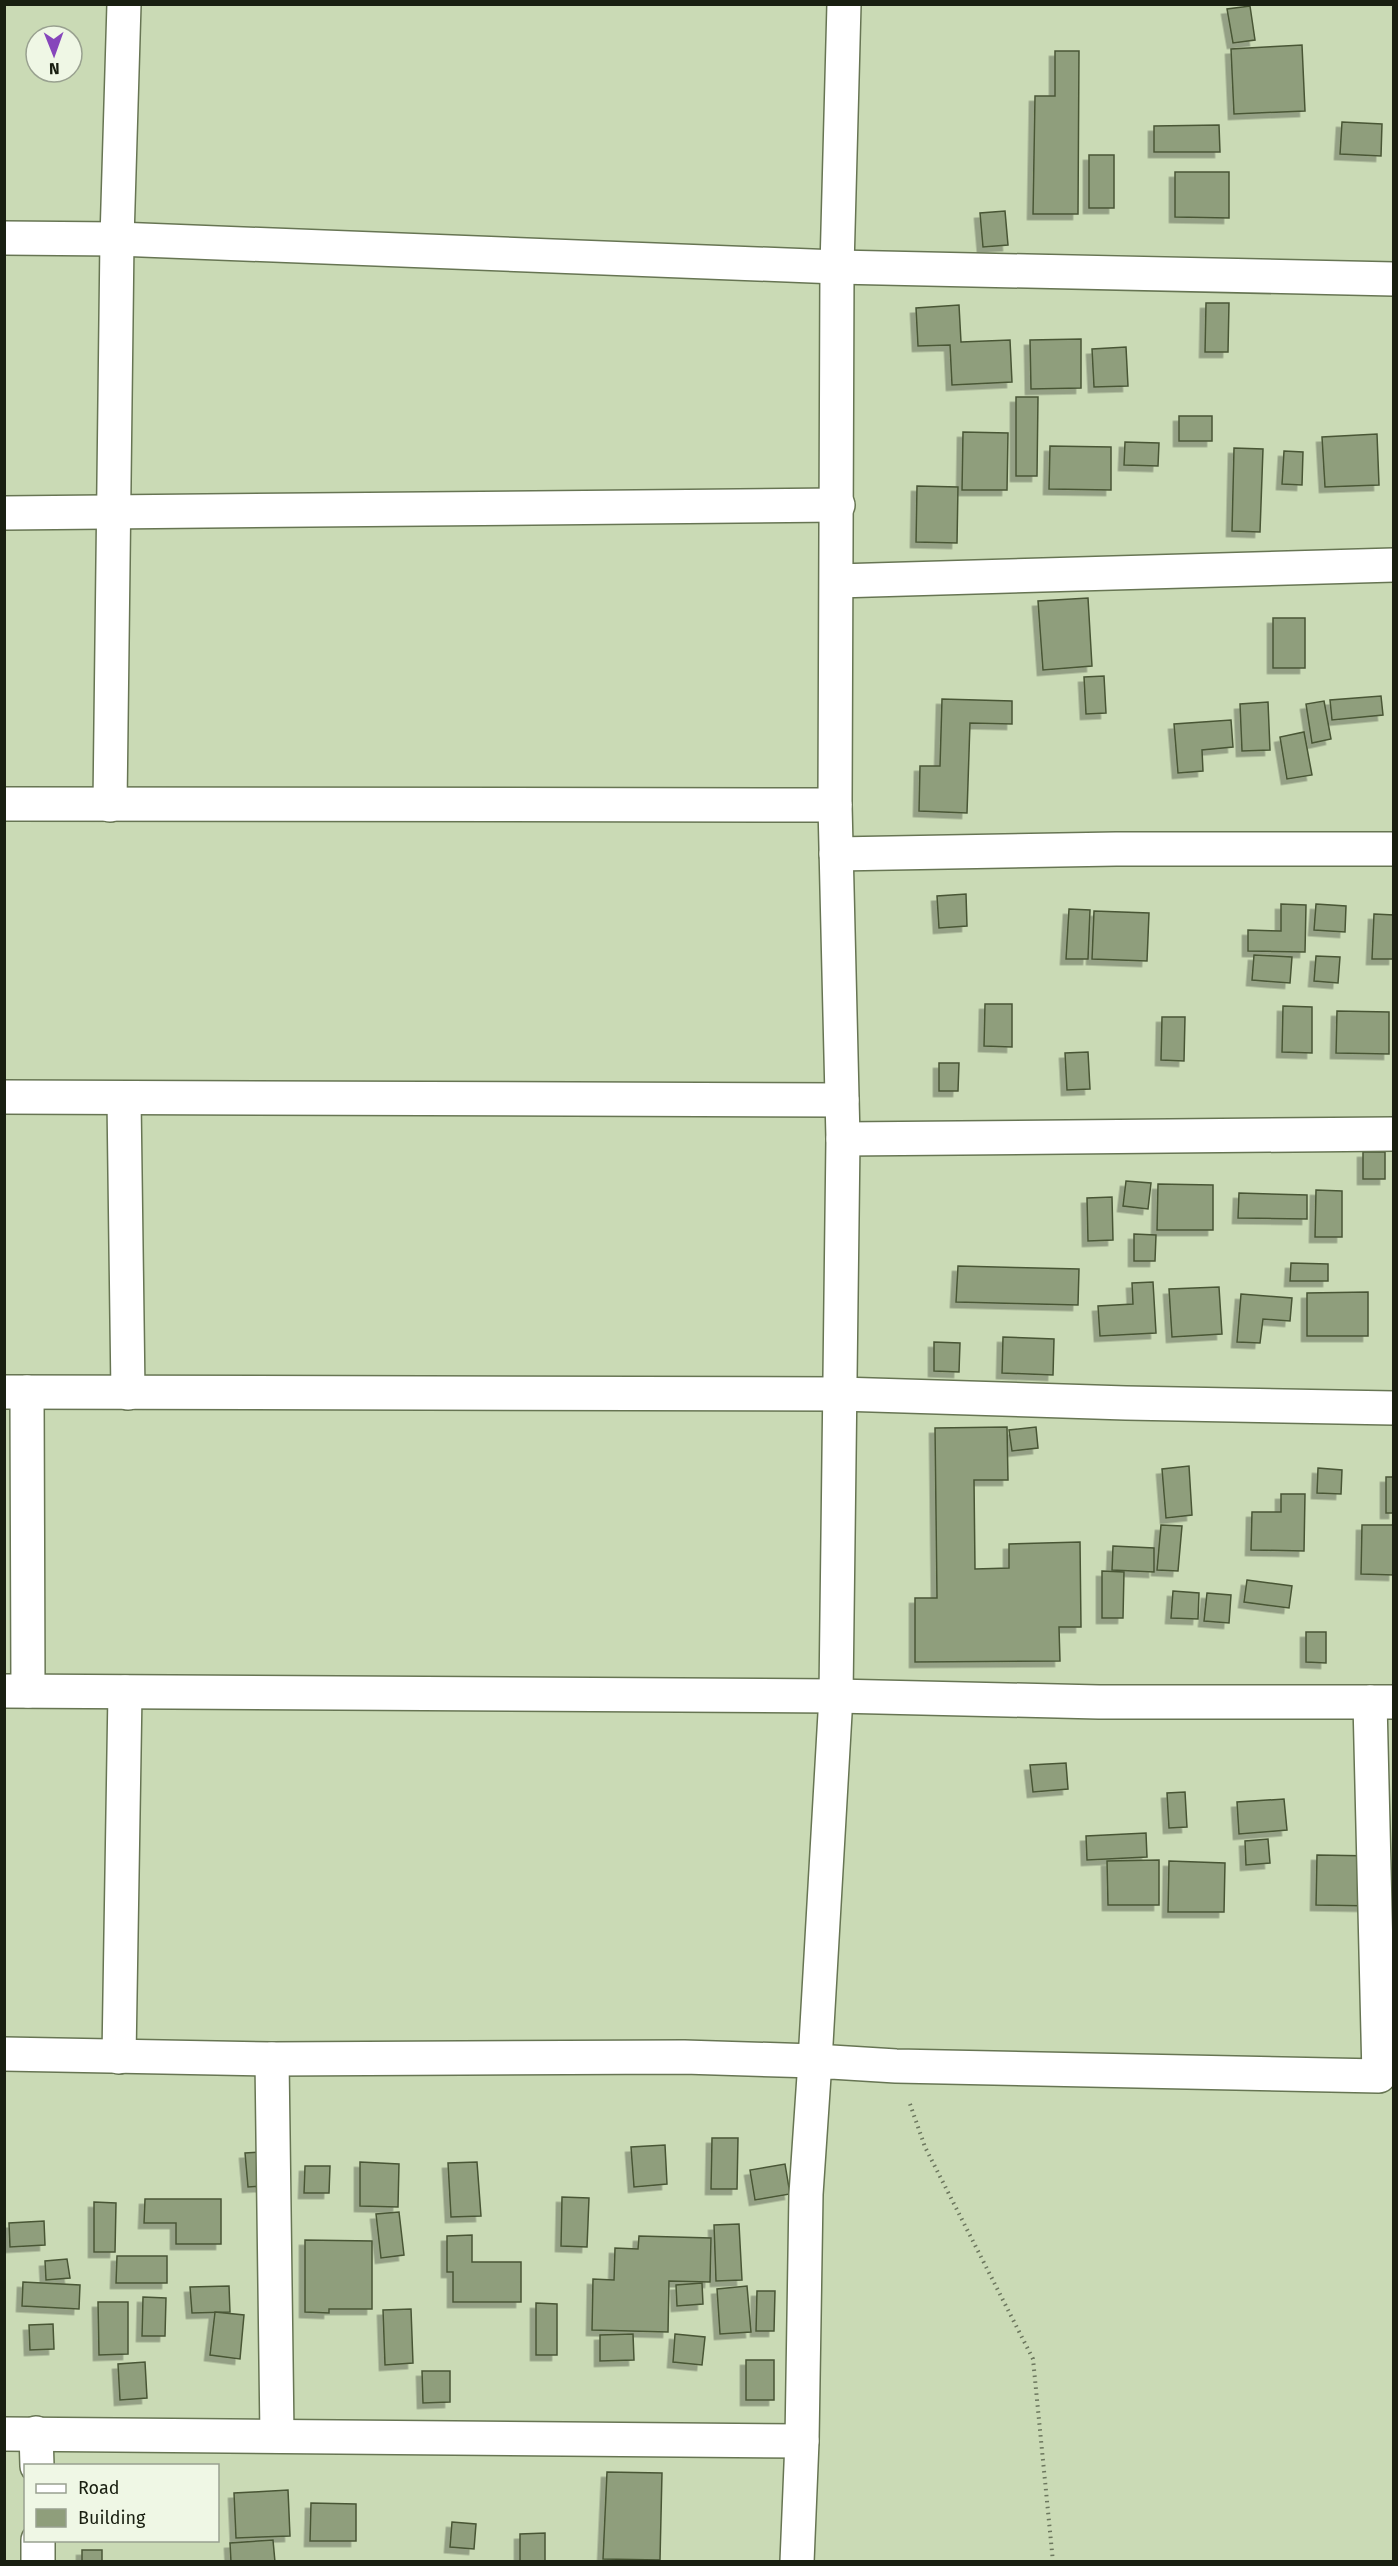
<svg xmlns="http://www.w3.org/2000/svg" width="1398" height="2566" viewBox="0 0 1398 2566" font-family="'Fira Sans',sans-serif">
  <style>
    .building { fill: #8f9e7b; stroke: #495636; stroke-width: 1.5; filter: url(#shadow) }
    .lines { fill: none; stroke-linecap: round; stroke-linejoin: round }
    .minor-casing { stroke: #677553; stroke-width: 36 }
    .tertiary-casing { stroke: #677553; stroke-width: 36 }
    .path { stroke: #6c775e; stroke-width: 4; stroke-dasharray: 1.5 4.5; stroke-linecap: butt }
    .minor { stroke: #fff; stroke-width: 33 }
    .tertiary { stroke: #fff; stroke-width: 33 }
  </style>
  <defs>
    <filter id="shadow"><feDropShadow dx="-5.5" dy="5.5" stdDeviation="0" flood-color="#0004"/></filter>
  </defs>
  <rect width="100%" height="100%" fill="#cadab5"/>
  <!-- building -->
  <g class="building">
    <polygon points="1250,6 1255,40 1233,43 1227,9"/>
    <polygon points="1302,45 1305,111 1234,114 1231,49"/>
    <polygon points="1055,51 1079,51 1078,214 1033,214 1035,96 1055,96"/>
    <polygon points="1342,122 1382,124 1381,156 1340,154"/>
    <polygon points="1219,125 1220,152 1154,152 1154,126"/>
    <rect x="1089" y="155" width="25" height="53"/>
    <polygon points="1175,172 1229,172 1229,218 1175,217"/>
    <polygon points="1005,211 1008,245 983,247 980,213"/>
    <polygon points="1206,303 1229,303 1228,352 1205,352"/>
    <polygon points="959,305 961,342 1010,340 1012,382 952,385 950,345 918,346 916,308"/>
    <polygon points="1081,339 1081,388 1031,389 1030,340"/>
    <polygon points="1126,347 1128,386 1094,387 1092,349"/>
    <polygon points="1016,397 1038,397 1037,476 1016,476"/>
    <rect x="1179" y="416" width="33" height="25"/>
    <polygon points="963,432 1008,433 1007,490 962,490"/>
    <polygon points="1377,434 1379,485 1325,487 1322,437"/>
    <polygon points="1125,442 1159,443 1158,466 1124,465"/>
    <polygon points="1050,446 1111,447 1111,490 1049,489"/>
    <polygon points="1234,448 1263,449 1260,532 1232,531"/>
    <polygon points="1284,451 1303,452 1302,485 1282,484"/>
    <polygon points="917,486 958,487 957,543 916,542"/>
    <polygon points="1088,598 1092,666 1043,670 1038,601"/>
    <rect x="1273" y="618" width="32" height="50"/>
    <polygon points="1104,676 1106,713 1086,714 1084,677"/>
    <polygon points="1381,696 1383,715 1332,720 1330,700"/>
    <polygon points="942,699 1012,701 1012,724 970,723 967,813 919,811 920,766 940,766"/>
    <polygon points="1324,701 1331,739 1312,743 1306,704"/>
    <polygon points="1268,702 1270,750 1242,751 1240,704"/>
    <polygon points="1231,720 1233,747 1202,750 1203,771 1178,773 1174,724"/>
    <polygon points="1304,732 1312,775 1287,779 1280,737"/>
    <polygon points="966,894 967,926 939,928 937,896"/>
    <polygon points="1281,904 1306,905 1305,952 1248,951 1248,930 1281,931"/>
    <polygon points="1316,904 1346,906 1345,932 1314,930"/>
    <polygon points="1069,909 1090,910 1088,959 1066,959"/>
    <polygon points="1094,911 1149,913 1147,961 1092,959"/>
    <polygon points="1374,914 1394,915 1394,959 1372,959"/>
    <polygon points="1254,955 1292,957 1290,983 1252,980"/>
    <polygon points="1316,956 1340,957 1338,983 1314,981"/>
    <polygon points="985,1004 1012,1004 1012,1047 984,1046"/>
    <polygon points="1283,1006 1312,1007 1312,1053 1282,1052"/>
    <polygon points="1337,1011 1389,1012 1389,1054 1336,1053"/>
    <polygon points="1162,1017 1185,1017 1184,1061 1161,1060"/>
    <polygon points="1088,1052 1090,1089 1067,1090 1065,1053"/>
    <polygon points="939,1063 959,1063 958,1091 939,1091"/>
    <rect x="1363" y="1152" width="22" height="27"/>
    <polygon points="1126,1181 1151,1183 1148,1209 1123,1206"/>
    <polygon points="1158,1184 1213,1185 1213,1230 1157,1230"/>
    <polygon points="1316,1190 1342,1191 1342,1237 1315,1237"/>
    <polygon points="1239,1193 1307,1195 1307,1219 1238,1218"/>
    <polygon points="1112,1197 1113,1240 1088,1241 1087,1198"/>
    <polygon points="1134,1234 1156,1235 1155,1261 1134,1261"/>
    <polygon points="1291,1263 1328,1264 1328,1281 1290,1281"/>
    <polygon points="958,1266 1079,1269 1078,1305 956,1302"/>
    <polygon points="1153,1282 1156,1333 1100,1336 1098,1306 1133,1304 1132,1283"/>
    <polygon points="1219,1287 1222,1334 1172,1337 1169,1289"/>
    <polygon points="1368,1292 1368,1336 1307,1336 1307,1293"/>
    <polygon points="1241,1294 1292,1298 1290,1321 1263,1319 1260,1343 1237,1342"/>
    <polygon points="1003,1337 1054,1339 1053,1375 1002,1373"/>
    <polygon points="934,1342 960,1343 959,1372 934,1371"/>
    <polygon points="1007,1427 1008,1480 974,1480 975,1569 1009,1568 1009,1544 1080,1542 1081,1627 1059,1627 1060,1661 915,1662 915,1598 937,1598 935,1428"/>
    <polygon points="1036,1427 1038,1448 1012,1451 1009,1430"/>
    <polygon points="1189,1466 1192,1515 1166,1518 1162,1469"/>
    <polygon points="1318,1468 1342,1470 1341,1494 1317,1493"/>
    <rect x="1386" y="1477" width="8" height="36"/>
    <polygon points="1281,1494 1305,1494 1304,1551 1251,1550 1252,1512 1281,1512"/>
    <polygon points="1161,1525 1182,1526 1178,1571 1157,1570"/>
    <polygon points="1362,1525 1394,1525 1394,1575 1361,1574"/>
    <polygon points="1113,1546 1154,1548 1154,1572 1112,1570"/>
    <polygon points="1102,1571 1124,1572 1123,1618 1102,1618"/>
    <polygon points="1247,1580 1292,1586 1289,1608 1244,1602"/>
    <polygon points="1173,1591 1199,1593 1198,1619 1171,1618"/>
    <polygon points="1207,1593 1231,1595 1229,1623 1204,1621"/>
    <polygon points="1306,1632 1326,1632 1326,1663 1306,1662"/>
    <polygon points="1066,1763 1068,1789 1033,1792 1030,1765"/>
    <polygon points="1185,1792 1187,1827 1169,1828 1167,1793"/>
    <polygon points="1284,1799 1287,1830 1239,1834 1237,1802"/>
    <polygon points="1146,1833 1147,1857 1087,1860 1086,1836"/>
    <polygon points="1268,1839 1270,1863 1246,1865 1245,1841"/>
    <polygon points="1317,1855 1374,1856 1373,1906 1316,1905"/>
    <polygon points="1159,1860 1159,1905 1108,1905 1107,1861"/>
    <polygon points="1169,1861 1225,1863 1224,1912 1168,1912"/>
    <polygon points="712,2138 738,2138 737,2189 711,2189"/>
    <polygon points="665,2145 667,2184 634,2187 631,2147"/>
    <polygon points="261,2152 264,2186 248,2187 245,2153"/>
    <polygon points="360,2162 399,2164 398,2207 360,2206"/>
    <polygon points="477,2162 481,2216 451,2217 448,2163"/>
    <polygon points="785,2164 790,2194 755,2200 750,2170"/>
    <polygon points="305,2166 330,2166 329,2193 304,2193"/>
    <polygon points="562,2197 589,2198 587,2247 561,2246"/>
    <polygon points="145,2199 221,2199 221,2244 176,2244 176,2223 144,2223"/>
    <polygon points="94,2202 116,2203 115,2252 94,2252"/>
    <polygon points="399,2212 404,2255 381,2258 376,2214"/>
    <polygon points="44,2221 45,2245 10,2247 9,2223"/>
    <polygon points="739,2224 742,2280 716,2281 714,2225"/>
    <polygon points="472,2235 472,2262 521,2262 521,2302 453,2302 453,2272 447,2272 447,2236"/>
    <polygon points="639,2236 711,2238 710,2282 669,2281 668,2332 592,2330 593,2279 614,2280 615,2248 638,2249"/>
    <polygon points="305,2240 372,2241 372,2309 329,2309 329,2313 305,2312"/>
    <polygon points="117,2256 167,2256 167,2283 116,2283"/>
    <polygon points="67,2259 70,2278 46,2280 45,2261"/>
    <polygon points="23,2282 80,2285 79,2309 22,2306"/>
    <polygon points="702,2283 703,2304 677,2306 676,2285"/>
    <polygon points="229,2286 230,2312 192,2313 190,2287"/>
    <polygon points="747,2286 751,2332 720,2334 717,2289"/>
    <polygon points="757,2291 775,2291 774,2331 756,2331"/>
    <polygon points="143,2297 166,2298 165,2336 142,2336"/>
    <polygon points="98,2302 128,2302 128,2354 99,2355"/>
    <polygon points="536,2303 557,2304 557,2355 536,2355"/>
    <polygon points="411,2309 413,2363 385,2365 383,2310"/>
    <polygon points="215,2312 244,2315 240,2359 210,2355"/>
    <polygon points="53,2324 54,2349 30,2350 29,2325"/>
    <polygon points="633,2334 634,2360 600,2361 600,2335"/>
    <polygon points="675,2334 705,2337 702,2365 673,2362"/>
    <rect x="746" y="2360" width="28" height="40"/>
    <polygon points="145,2362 147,2398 120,2400 118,2364"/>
    <polygon points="422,2371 450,2371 450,2402 423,2403"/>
    <polygon points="607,2472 662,2473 660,2560 603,2559"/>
    <polygon points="288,2490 290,2536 236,2538 234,2493"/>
    <polygon points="311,2503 356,2504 356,2541 310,2541"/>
    <polygon points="452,2522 476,2524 474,2549 450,2547"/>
    <polygon points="545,2533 545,2562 520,2562 520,2534"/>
    <polygon points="273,2540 275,2562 231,2562 230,2543"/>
    <rect x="82" y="2550" width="20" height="12"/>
  </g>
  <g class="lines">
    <defs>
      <g id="minor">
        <polyline points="4,238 117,239 837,267 1394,279"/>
        <polyline points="4,513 838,505"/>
        <polyline points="837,581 1394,565"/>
        <polyline points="4,804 835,805"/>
        <polyline points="110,805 117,239 124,4"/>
        <polyline points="836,854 1116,849 1394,849"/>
        <polyline points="4,1097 842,1100"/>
        <polyline points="124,1099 128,1393"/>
        <polyline points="843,1139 1394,1134"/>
        <polyline points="4,1392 840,1394 1126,1403 1394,1408"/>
        <polyline points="27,1392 28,1691"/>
        <polyline points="4,1691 836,1696 1099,1702 1394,1702"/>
        <polyline points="119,2057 125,1692"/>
        <polyline points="272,2059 277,2436"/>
        <polyline points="36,2433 37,2466"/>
        <polyline points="4,2434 802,2441"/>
        <polyline points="38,2540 38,2562"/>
        <polyline points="797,2562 802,2441 806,2194 815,2061 896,2066 1379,2076 1370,1702"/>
      </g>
      <polyline id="tertiary" points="4,2054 272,2059 684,2057 815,2061 836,1696 843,1139 835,805 837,267 844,4"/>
    </defs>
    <!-- minor casing -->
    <use href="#minor" class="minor-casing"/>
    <!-- tertiary casing -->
    <use href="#tertiary" class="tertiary-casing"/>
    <!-- path -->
    <polyline class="path" points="910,2104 925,2147 1033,2359 1053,2562"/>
    <!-- minor -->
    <use href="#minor" class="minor"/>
    <!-- tertiary -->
    <use href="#tertiary" class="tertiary"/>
  </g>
  <!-- border -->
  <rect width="1398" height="2566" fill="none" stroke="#191f11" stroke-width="12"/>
  <!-- legend -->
  <rect x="24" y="2464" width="195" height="78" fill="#eff7e5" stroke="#99a190" stroke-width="1.5"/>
  <rect x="36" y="2484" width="30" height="9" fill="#ffffff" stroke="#99a190" stroke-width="1.5"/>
  <text x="78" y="2494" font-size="18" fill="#191f11">Road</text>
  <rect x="36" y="2509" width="30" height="18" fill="#8f9e7b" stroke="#99a190" stroke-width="1.5"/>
  <text x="78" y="2524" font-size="18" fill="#191f11">Building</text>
  <!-- north arrow -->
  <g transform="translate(54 54) rotate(179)"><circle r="28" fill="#eff7e5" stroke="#99a190" stroke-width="1.5"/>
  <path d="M0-4.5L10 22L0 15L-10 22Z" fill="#8646bb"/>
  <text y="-9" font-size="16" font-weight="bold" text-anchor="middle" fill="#191f11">N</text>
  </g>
</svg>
